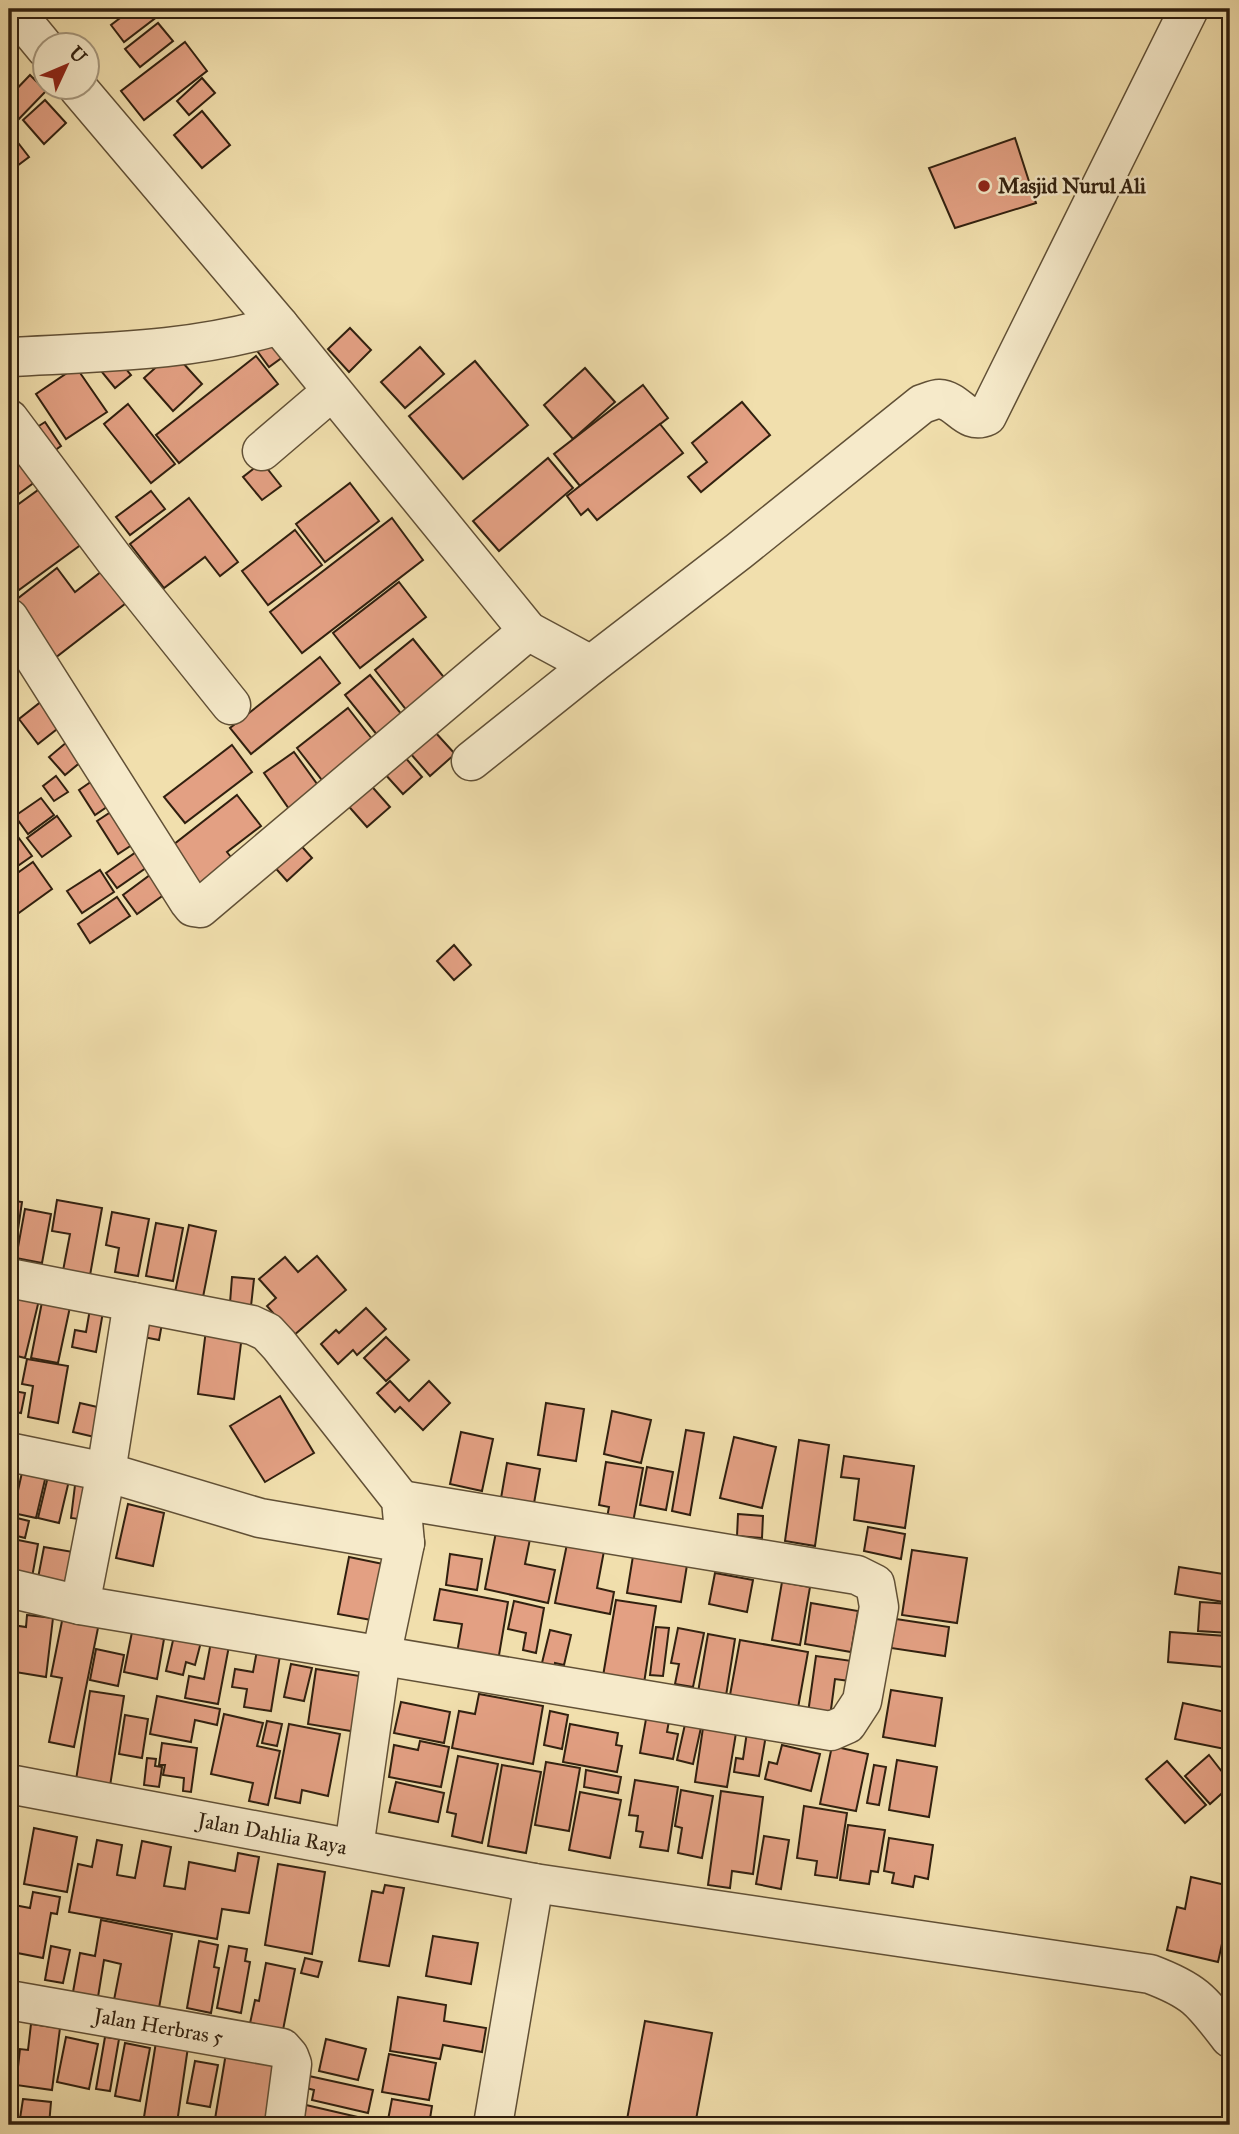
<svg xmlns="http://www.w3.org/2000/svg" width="1239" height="2134" viewBox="0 0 1239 2134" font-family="'IM FELL Great Primer',serif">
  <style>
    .building { fill: #e3a083; stroke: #31200f; stroke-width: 2 }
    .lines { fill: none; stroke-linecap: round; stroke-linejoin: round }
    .minor-casing { stroke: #615036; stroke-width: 41 }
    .minor { stroke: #f6eaca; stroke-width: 38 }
    .poi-dot { fill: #8f2418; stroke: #f6eaca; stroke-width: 2.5 }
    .labels { text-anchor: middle; stroke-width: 5; stroke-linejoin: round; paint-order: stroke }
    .poi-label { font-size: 21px; font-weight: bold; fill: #31200f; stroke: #f6eaca; text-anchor: start }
    .street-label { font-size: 21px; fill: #31200f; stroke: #f6eaca }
  </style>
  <rect width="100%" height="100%" fill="#f1dfad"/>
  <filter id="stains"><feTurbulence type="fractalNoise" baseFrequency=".00286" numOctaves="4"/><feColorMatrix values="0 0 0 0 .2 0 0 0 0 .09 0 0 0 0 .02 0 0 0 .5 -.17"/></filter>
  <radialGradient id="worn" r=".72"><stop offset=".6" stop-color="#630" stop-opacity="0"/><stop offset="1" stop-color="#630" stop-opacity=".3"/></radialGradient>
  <!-- building -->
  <g class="building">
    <polygon points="132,9 152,9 158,16 124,42 111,25"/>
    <polygon points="158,23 173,41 140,67 125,49"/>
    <polygon points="185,42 207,71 144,120 121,91"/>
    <polygon points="30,75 46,91 15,123 9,117 9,97"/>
    <polygon points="202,78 215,93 189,115 177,101"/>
    <polygon points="45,100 66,123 44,144 23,120"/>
    <polygon points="202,111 230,145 202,168 174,135"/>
    <polygon points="9,131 29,157 9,172"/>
    <polygon points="1015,138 1036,203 955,228 929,168"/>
    <polygon points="350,328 371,350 349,372 328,349"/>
    <polygon points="274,335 287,354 269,367 255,348"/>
    <polygon points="420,347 444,374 405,408 381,382"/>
    <polygon points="173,352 202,384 173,411 144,378"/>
    <polygon points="113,353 131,375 115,388 97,366"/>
    <polygon points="256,356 278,384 179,463 156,435"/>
    <polygon points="475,361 528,425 463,479 409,416"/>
    <polygon points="76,367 107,412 66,439 36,394"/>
    <polygon points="585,368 615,402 573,439 544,405"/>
    <polygon points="643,385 668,418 580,486 554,454"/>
    <polygon points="742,402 770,435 701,492 688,477 707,462 692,443"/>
    <polygon points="128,404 175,464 151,483 104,424"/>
    <polygon points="45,422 61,446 47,456 31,431"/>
    <polygon points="660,424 683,453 597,520 588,509 581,515 567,496"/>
    <polygon points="29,458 43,476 9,501 9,473"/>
    <polygon points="548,458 573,488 499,551 473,521"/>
    <polygon points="262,462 281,486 262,500 243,477"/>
    <polygon points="350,483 379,521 325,562 296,524"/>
    <polygon points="45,485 86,541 12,595 9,591 9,511"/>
    <polygon points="151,491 165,509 130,535 116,517"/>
    <polygon points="189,498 238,562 220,576 205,557 164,588 130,544"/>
    <polygon points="392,518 423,560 302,653 270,612"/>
    <polygon points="295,530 322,565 268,605 242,571"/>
    <polygon points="57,568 75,592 106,568 130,600 55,658 12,603"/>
    <polygon points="399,582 426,617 360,668 333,633"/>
    <polygon points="413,639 447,681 408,712 375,670"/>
    <polygon points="320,657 340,683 251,754 230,728"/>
    <polygon points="370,675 403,716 378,736 345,695"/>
    <polygon points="47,697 66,722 38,744 19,719"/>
    <polygon points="348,708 376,744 325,784 297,748"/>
    <polygon points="435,732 455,754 430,776 410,753"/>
    <polygon points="73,737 88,756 65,775 49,757"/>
    <polygon points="232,745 252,772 185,823 164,797"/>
    <polygon points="294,752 325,795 294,816 264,773"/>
    <polygon points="404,756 422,777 403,794 384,773"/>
    <polygon points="101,775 117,800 95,815 79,790"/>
    <polygon points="56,776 68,792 54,801 43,786"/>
    <polygon points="367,781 390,807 367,827 344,801"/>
    <polygon points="237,795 261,826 227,852 234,861 195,891 164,852"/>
    <polygon points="41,798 54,815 28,834 15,816"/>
    <polygon points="120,806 141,839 118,854 97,821"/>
    <polygon points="57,816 71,836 42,857 27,838"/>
    <polygon points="13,830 32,856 9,872 9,833"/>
    <polygon points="297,841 312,858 287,881 271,863"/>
    <polygon points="142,848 153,863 117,888 106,873"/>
    <polygon points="33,862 52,889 16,915 9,904 9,879"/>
    <polygon points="158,869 172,889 137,914 123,895"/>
    <polygon points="100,870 114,892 82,913 67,891"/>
    <polygon points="117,897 130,916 90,943 78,924"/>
    <polygon points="454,945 471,965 454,980 437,961"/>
    <polygon points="9,1200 22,1202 13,1264 9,1263"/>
    <polygon points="57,1200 102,1208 89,1281 62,1276 70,1234 52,1231"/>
    <polygon points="25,1209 51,1214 42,1263 16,1258"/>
    <polygon points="112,1212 149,1219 138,1276 115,1272 119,1248 106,1245"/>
    <polygon points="156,1223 183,1228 173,1281 146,1276"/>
    <polygon points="189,1225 216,1231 203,1297 175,1292"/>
    <polygon points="317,1256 346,1290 293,1336 267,1306 276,1298 259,1279 285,1257 298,1272"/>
    <polygon points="232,1277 254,1279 251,1306 230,1303"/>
    <polygon points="9,1293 39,1300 25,1358 9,1354"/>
    <polygon points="42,1302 70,1307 58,1363 31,1358"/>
    <polygon points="366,1308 386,1329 357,1355 353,1350 338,1364 321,1344 336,1330 339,1333"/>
    <polygon points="90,1309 103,1312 96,1352 72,1347 75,1330 86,1332"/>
    <polygon points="138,1313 163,1318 159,1340 133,1335"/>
    <polygon points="206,1330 242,1335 234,1399 198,1394"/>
    <polygon points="386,1337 409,1360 386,1381 364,1358"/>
    <polygon points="27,1359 68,1366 58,1423 28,1417 33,1386 22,1384"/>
    <polygon points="390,1381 409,1401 429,1381 450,1403 423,1430 400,1407 395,1412 377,1393"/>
    <polygon points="14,1391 25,1393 21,1413 10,1411"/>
    <polygon points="280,1396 314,1453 265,1482 230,1426"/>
    <polygon points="80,1403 106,1409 99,1438 73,1432"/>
    <polygon points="546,1403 584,1409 576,1461 538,1455"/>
    <polygon points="612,1411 651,1420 641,1463 604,1454"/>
    <polygon points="686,1430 704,1433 690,1515 672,1511"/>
    <polygon points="461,1432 493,1439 482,1491 450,1484"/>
    <polygon points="734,1437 776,1447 762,1508 720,1498"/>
    <polygon points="799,1440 829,1445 815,1546 785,1541"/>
    <polygon points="844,1456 914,1466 905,1528 854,1520 859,1479 841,1477"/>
    <polygon points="25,1459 47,1471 36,1518 13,1513"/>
    <polygon points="606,1462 643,1468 632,1528 606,1523 609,1507 599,1505"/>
    <polygon points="507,1463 540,1469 533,1509 500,1504"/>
    <polygon points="647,1467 673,1472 666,1510 640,1505"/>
    <polygon points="50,1468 71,1472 59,1523 38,1518"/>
    <polygon points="76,1477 91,1479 86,1520 71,1518"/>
    <polygon points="128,1504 164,1513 153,1566 116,1558"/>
    <polygon points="738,1514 763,1516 762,1538 737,1536"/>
    <polygon points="9,1516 29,1521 25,1538 9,1534"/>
    <polygon points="868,1527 905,1534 901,1559 864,1551"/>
    <polygon points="496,1532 530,1539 525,1564 555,1570 548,1603 485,1589"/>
    <polygon points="13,1539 38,1544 31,1583 12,1580 15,1569 9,1567"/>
    <polygon points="567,1544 604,1551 597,1588 614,1592 610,1614 555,1603"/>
    <polygon points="44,1547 73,1552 67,1584 38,1578"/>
    <polygon points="912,1550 967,1558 957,1623 902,1615"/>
    <polygon points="450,1554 482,1559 477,1590 446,1585"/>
    <polygon points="633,1556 687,1565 681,1602 627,1593"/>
    <polygon points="349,1557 388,1565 377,1621 338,1614"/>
    <polygon points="1179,1567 1230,1575 1230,1603 1175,1594"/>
    <polygon points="715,1573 753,1580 747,1612 709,1604"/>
    <polygon points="782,1582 810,1587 800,1645 772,1640"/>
    <polygon points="440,1589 508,1602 498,1661 457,1653 462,1624 434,1620"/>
    <polygon points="616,1600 656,1606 644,1683 603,1676"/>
    <polygon points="514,1601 544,1608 536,1653 523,1650 526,1633 508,1629"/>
    <polygon points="1200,1602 1230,1604 1230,1633 1198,1631"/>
    <polygon points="811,1603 858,1611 851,1652 805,1644"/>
    <polygon points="27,1615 53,1618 46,1677 9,1671 12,1625 26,1627"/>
    <polygon points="63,1616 99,1623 74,1747 49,1742 62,1678 51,1676"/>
    <polygon points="896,1619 949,1627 945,1656 891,1648"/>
    <polygon points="656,1627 669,1628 663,1676 650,1675"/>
    <polygon points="678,1628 704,1633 693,1687 675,1684 679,1664 671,1663"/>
    <polygon points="550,1630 571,1635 564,1665 555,1663 554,1670 541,1667"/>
    <polygon points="132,1632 164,1639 157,1679 124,1672"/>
    <polygon points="1170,1632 1226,1636 1223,1667 1168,1662"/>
    <polygon points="708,1634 735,1639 725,1702 697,1698"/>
    <polygon points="174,1636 201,1642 195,1665 186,1662 183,1675 166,1671"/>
    <polygon points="740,1640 808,1652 798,1708 730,1695"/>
    <polygon points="211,1642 229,1646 218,1704 185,1698 189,1676 204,1679"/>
    <polygon points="258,1645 281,1649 271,1711 244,1707 247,1689 232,1687 235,1669 253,1672"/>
    <polygon points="96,1649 124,1655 118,1686 90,1680"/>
    <polygon points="816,1656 852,1661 850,1681 835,1679 830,1717 808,1713"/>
    <polygon points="291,1664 312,1668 304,1701 284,1697"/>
    <polygon points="316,1669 366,1677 357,1732 308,1724"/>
    <polygon points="891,1690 942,1698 935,1746 883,1737"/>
    <polygon points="90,1691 124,1696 110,1786 76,1780"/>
    <polygon points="479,1694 543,1706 533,1764 452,1748 459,1711 475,1714"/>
    <polygon points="157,1696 220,1709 217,1725 195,1720 191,1742 150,1734"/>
    <polygon points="401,1702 450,1712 444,1743 394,1733"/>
    <polygon points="1183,1703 1230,1713 1230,1750 1175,1739"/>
    <polygon points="550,1711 568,1715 562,1749 544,1745"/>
    <polygon points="224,1714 263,1723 257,1746 280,1751 268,1805 249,1801 253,1783 211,1774"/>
    <polygon points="125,1715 148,1719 142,1758 119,1754"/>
    <polygon points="670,1715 667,1732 678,1734 673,1759 640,1753 646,1719"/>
    <polygon points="686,1720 702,1723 693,1764 677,1760"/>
    <polygon points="267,1721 282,1724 277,1746 262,1743"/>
    <polygon points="704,1721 737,1727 727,1787 695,1782"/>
    <polygon points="289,1724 340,1734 328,1796 302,1790 300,1803 275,1798"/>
    <polygon points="570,1724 618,1733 616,1745 622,1746 617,1772 563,1762"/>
    <polygon points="747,1732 766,1735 759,1776 734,1772 736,1758 743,1759"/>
    <polygon points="420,1741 449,1747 441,1787 389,1777 394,1745 418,1750"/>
    <polygon points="162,1743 197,1748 191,1792 183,1791 184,1778 163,1775 165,1765 159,1765"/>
    <polygon points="782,1745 820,1754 811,1791 765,1779 769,1762 777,1764"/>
    <polygon points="832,1746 868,1754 856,1811 820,1804"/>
    <polygon points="1209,1755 1223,1773 1230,1769 1230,1786 1210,1804 1185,1776"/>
    <polygon points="458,1756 498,1764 482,1843 452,1836 456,1814 447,1812"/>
    <polygon points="147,1758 156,1759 155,1766 162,1767 159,1787 144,1785"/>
    <polygon points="897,1760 937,1767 929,1817 889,1810"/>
    <polygon points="1167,1761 1206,1805 1185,1823 1146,1779"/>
    <polygon points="546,1762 580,1768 569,1831 535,1825"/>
    <polygon points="502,1765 541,1772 526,1853 488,1846"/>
    <polygon points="874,1765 886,1767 879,1805 867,1803"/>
    <polygon points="586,1770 621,1777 618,1793 584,1787"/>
    <polygon points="635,1780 678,1787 668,1851 640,1847 643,1832 636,1831 638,1816 629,1815"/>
    <polygon points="396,1782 444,1793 438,1822 389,1812"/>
    <polygon points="681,1790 713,1796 702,1858 678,1853 682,1828 675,1826"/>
    <polygon points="721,1791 763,1797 753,1874 732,1871 730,1888 708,1885"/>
    <polygon points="580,1792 621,1800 610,1858 569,1850"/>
    <polygon points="804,1806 847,1813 837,1878 815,1875 817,1861 797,1858"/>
    <polygon points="848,1825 885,1830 878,1872 871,1871 869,1884 840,1880"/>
    <polygon points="34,1828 77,1837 67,1892 24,1884"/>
    <polygon points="764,1836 789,1840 781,1889 756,1884"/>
    <polygon points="889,1838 933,1845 928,1879 915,1876 913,1887 892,1883 894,1873 884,1871"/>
    <polygon points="97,1840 122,1845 117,1875 135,1878 142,1841 171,1847 164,1886 185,1889 189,1862 235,1871 238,1853 259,1857 249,1913 222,1909 217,1939 69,1912 78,1864 92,1867"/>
    <polygon points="278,1864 325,1872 312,1954 265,1945"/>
    <polygon points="1191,1877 1230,1886 1230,1907 1218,1962 1167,1950 1177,1907 1185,1909"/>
    <polygon points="385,1885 404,1888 389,1966 359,1961 372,1891 383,1893"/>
    <polygon points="33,1892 60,1897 57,1914 51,1913 43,1958 12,1952 9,1969 9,1904 30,1908"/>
    <polygon points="101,1920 172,1934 159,2008 114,2000 121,1964 104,1960 98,1997 73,1992 80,1953 95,1956"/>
    <polygon points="433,1936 478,1943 471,1984 426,1976"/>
    <polygon points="199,1941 218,1945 214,1967 219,1968 211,2013 187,2008"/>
    <polygon points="51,1946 70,1950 63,1983 45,1980"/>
    <polygon points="229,1946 247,1949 245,1961 250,1962 241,2013 217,2008"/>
    <polygon points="305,1958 322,1962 318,1977 301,1973"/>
    <polygon points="266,1963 295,1969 282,2035 249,2028 255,2000 259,2001"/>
    <polygon points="398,1997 446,2005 444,2021 486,2028 482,2052 443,2045 440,2059 390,2051"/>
    <polygon points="645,2021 712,2033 695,2125 626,2125"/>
    <polygon points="31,2024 60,2028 52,2090 16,2085 20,2049 28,2050"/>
    <polygon points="66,2037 98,2044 89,2089 57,2082"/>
    <polygon points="105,2037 119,2039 110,2091 96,2089"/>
    <polygon points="326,2039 366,2049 358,2080 319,2071"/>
    <polygon points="156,2042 188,2047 177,2123 144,2117"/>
    <polygon points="125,2043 150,2048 140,2101 115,2096"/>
    <polygon points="226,2053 276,2062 266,2125 214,2125"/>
    <polygon points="389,2054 436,2063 429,2100 382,2092"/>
    <polygon points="195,2061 218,2065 210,2107 187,2103"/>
    <polygon points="309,2076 373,2090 368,2113 312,2100 314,2090 306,2088"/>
    <polygon points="23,2099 51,2102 49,2125 19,2125"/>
    <polygon points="392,2099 432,2106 429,2125 387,2125"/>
    <polygon points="306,2105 375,2121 374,2125 303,2125"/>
  </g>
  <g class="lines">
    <defs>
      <g id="minor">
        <polyline points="13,9 46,49"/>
        <path d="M78,88L279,325L528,631L591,665L739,551L922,404C926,403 934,399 939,399C959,400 966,426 987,416L1189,9"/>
        <path d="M9,357C100,352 191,352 279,325"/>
        <polyline points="9,419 114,559 231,705"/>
        <polyline points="262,451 331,392"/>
        <polyline points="9,618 189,902 193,907 200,908 528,631"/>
        <polyline points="471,761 591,665"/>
        <polyline points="9,1278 252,1325 267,1332 279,1345 401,1500 405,1543 381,1657 354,1848"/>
        <polyline points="9,1452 106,1472 260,1518 405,1543"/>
        <polyline points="9,1588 80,1605 831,1731 847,1724 862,1701 879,1607 875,1584 857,1575 401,1500"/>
        <polyline points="80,1605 106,1472 133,1302"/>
        <path id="s1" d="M9,1784L534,1883L1150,1974C1195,1991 1201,2000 1230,2038"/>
        <path id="s2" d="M9,2000L282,2048L289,2056L292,2064L284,2125"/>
        <polyline points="493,2125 534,1883"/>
      </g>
    </defs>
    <!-- minor casing -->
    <use href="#minor" class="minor-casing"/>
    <!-- minor -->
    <use href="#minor" class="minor"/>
  </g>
  <!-- markers -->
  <circle class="poi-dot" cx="984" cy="186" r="7"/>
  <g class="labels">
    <!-- poi labels -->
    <g class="poi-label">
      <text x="998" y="193">Masjid Nurul Ali</text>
    </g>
    <!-- street labels -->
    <g class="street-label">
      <text dy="7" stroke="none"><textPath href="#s1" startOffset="268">Jalan Dahlia Raya</textPath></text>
      <text dy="7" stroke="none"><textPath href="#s2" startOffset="152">Jalan Herbras 5</textPath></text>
    </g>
  </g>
  <!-- margin -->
  <rect width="1239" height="2134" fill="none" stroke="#f1dfad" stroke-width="35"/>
  <rect x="10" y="10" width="1218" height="2113" fill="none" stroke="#31200f" stroke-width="3.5"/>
  <rect x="18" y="18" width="1204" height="2099" fill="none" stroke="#31200f" stroke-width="2"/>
  <!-- north arrow -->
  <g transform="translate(66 66) rotate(46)"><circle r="33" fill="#f6eaca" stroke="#a7997f" stroke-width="2"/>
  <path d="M0-5L12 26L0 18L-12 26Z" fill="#8f2418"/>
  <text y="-10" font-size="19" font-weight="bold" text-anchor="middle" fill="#31200f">U</text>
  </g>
  <rect width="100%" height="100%" filter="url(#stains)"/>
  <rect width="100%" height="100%" fill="url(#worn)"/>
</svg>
